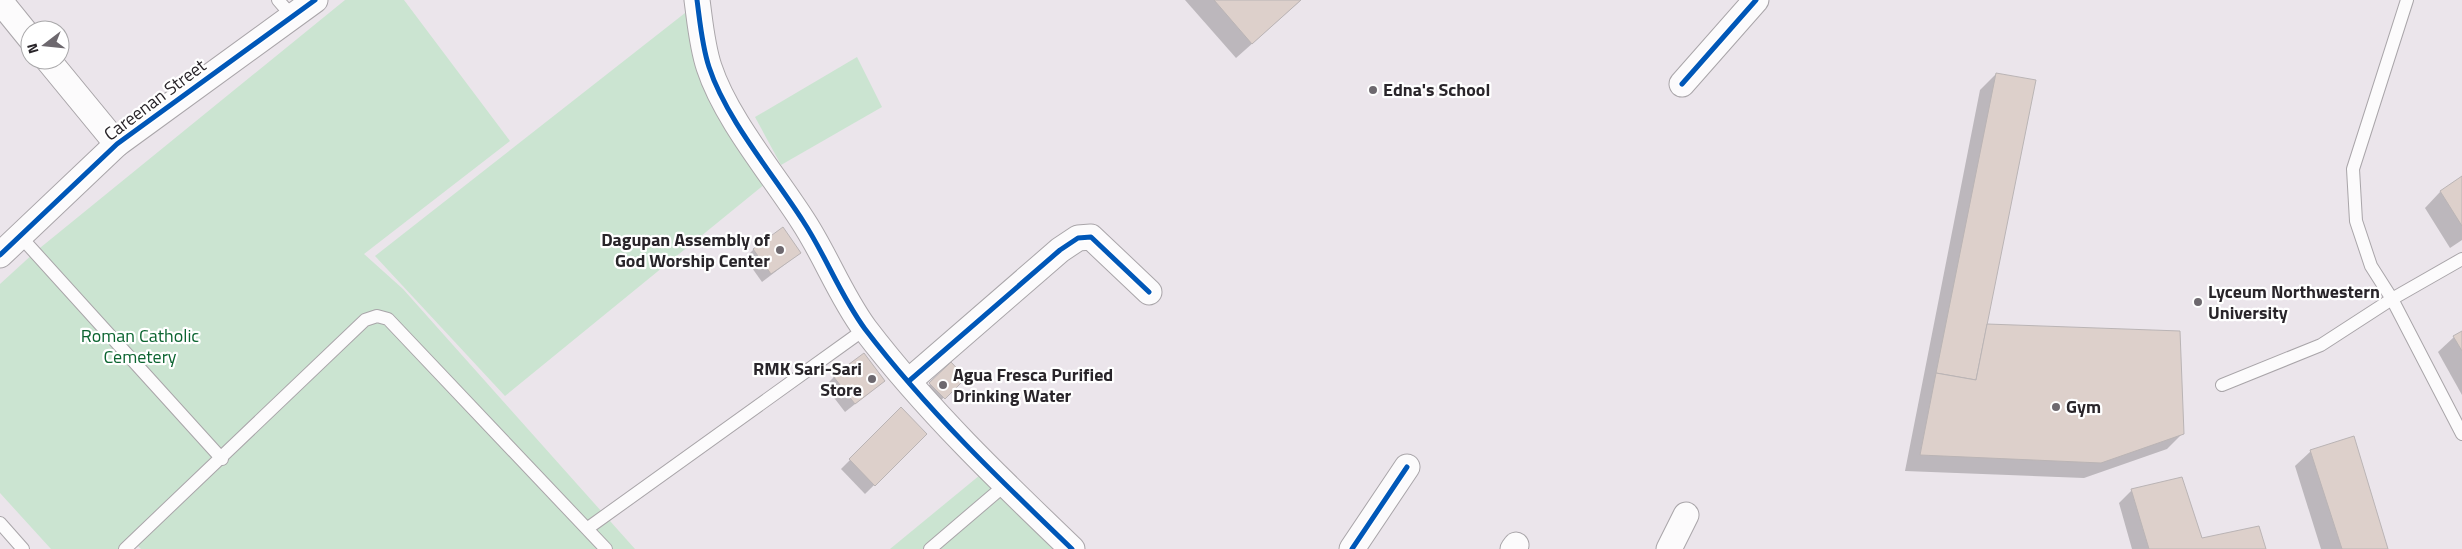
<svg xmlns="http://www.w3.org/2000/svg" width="2462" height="549" viewBox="0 0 2462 549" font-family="'Titillium Web',sans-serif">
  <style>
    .green { fill: #cbe4d1 }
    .shadow { fill: #0003 }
    .building { fill: #ddd0cb; stroke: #bab4b5 }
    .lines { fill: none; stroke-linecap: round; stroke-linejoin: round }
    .lane-casing { stroke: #a9a5a9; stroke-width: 14 }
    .street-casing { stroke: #a9a5a9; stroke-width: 27 }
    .lane { stroke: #fcfbfc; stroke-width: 12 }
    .street { stroke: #fcfbfc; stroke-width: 25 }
    .cycleway-casing { stroke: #fff; stroke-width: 8 }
    .cycleway { stroke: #0057b8; stroke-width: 5 }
    .poi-dot { fill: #6d686e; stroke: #fff; stroke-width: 2 }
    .labels { text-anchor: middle; stroke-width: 4.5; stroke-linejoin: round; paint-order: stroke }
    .poi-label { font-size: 18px; font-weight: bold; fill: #29252a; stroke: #fff; text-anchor: start }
    .street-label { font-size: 18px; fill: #29252a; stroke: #fff }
    .park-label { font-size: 18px; fill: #0b6430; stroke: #fff }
  </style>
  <rect width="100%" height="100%" fill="#ebe5eb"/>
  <!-- green -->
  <g class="green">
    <polygon points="345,0 404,0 510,141 364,254 403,289 635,549 141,549 135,543 128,549 51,549 0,493 0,284 35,252"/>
    <polygon points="685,13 716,99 766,183 505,396 375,256"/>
    <polygon points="857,57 882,107 781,165 755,117"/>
    <polygon points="980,475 1065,549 890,549"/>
  </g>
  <!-- shadow -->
  <g class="shadow">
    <polygon points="1185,0 1301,0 1236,58"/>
    <polygon points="1996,74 1985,325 2183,433 2167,449 2084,478 1905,471 1980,90"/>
    <polygon points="2462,178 2462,240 2450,248 2425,208 2440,192"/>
    <polygon points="754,249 800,253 762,282 745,258"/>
    <polygon points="2462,332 2462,395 2438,352 2454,337"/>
    <polygon points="951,364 965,378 939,402 926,388"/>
    <polygon points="834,377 884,381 845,412 825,386"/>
    <polygon points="901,409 926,434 865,494 841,469"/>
    <polygon points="2311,451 2387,549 2321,549 2295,466"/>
    <polygon points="2132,490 2201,539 2265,549 2132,549 2119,503"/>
  </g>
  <!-- building -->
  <g class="building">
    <polygon points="1214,0 1301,0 1252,44"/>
    <polygon points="1996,73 2036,80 1976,380 1936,373"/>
    <polygon points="2462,176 2462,226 2440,191"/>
    <polygon points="783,227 801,253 771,274 753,249"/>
    <polygon points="1987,324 2180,331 2184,434 2101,463 1920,455 1936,373 1976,380"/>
    <polygon points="2462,331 2462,351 2453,336"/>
    <polygon points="864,353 885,381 855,404 833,376"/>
    <polygon points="951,362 966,378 945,399 929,383"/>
    <polygon points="901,407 927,434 875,486 849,459"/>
    <polygon points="2354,436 2388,549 2342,549 2310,450"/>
    <polygon points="2182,477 2202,538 2259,526 2266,549 2149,549 2131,489"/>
  </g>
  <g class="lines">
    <defs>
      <g id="lane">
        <polyline points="278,0 292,16"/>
        <polyline points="2407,0 2353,169 2356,221 2371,266 2392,299 2462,434"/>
        <polyline points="20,236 222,459"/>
        <polyline points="2222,385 2321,345 2392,299 2462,259"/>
        <polyline points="0,523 23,549"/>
        <polyline points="588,528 865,329"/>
        <polyline points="125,549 365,320 377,316 388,319 606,549"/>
        <polyline points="930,549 1005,485"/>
      </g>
      <g id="street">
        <path d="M697,0C700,22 702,46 709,67C726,119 773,174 803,221C826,256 840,295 865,329C926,409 1000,480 1072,549"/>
        <polyline points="0,1 30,38"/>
        <polyline points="48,60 117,144"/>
        <polyline points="1682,84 1756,0"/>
        <polyline points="0,255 117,144 315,0"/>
        <polyline points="909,381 1060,250 1078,238 1091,237 1149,292"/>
        <polyline points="1352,549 1407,467"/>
        <polyline points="1513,549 1516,545"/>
        <polyline points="1669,549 1686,515"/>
      </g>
    </defs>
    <!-- lane casing -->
    <use href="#lane" class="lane-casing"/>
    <!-- street casing -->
    <use href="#street" class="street-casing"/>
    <!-- lane -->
    <use href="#lane" class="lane"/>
    <!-- street -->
    <use href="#street" class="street"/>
    <defs>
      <g id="cycleway">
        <path d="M697,0C700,22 702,46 709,67C726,119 773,174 803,221C826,256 840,295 865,329C926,409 1000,480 1072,549"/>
        <polyline points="1682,84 1756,0"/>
        <polyline points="0,255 117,144 315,0"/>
        <polyline points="909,381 1060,250 1078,238 1091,237 1149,292"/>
        <polyline points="1352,549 1407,467"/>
      </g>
    </defs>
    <!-- cycleway casing -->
    <use href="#cycleway" class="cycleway-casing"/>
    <!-- cycleway -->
    <use href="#cycleway" class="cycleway"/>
  </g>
  <!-- markers -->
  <g class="poi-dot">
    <circle cx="1373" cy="90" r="5"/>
    <circle cx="780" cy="250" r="5"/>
    <circle cx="2198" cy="302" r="5"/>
    <circle cx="872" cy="379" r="5"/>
    <circle cx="943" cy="385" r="5"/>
    <circle cx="2056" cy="407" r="5"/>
  </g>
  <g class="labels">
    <!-- poi labels -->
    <g class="poi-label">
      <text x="1383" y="96">Edna's School</text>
      <text x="770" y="246" text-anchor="end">Dagupan Assembly of<tspan x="770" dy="21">God Worship Center</tspan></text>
      <text x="2208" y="298">Lyceum Northwestern<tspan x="2208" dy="21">University</tspan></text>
      <text x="862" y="375" text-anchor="end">RMK Sari-Sari<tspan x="862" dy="21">Store</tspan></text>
      <text x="953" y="381">Agua Fresca Purified<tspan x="953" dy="21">Drinking Water</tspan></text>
      <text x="2066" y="413">Gym</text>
    </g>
    <!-- street labels -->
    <g class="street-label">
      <text transform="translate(155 100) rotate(-37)" y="6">Careenan Street</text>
    </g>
    <!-- park labels -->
    <g class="park-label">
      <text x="140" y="342">Roman Catholic<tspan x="140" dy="21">Cemetery</tspan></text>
    </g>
  </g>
  <!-- north arrow -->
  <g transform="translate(45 45) rotate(254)"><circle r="24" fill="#ffffff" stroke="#a9a8aa"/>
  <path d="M0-4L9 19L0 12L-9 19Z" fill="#6d686e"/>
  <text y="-8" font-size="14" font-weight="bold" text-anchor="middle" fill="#29252a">N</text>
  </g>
</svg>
